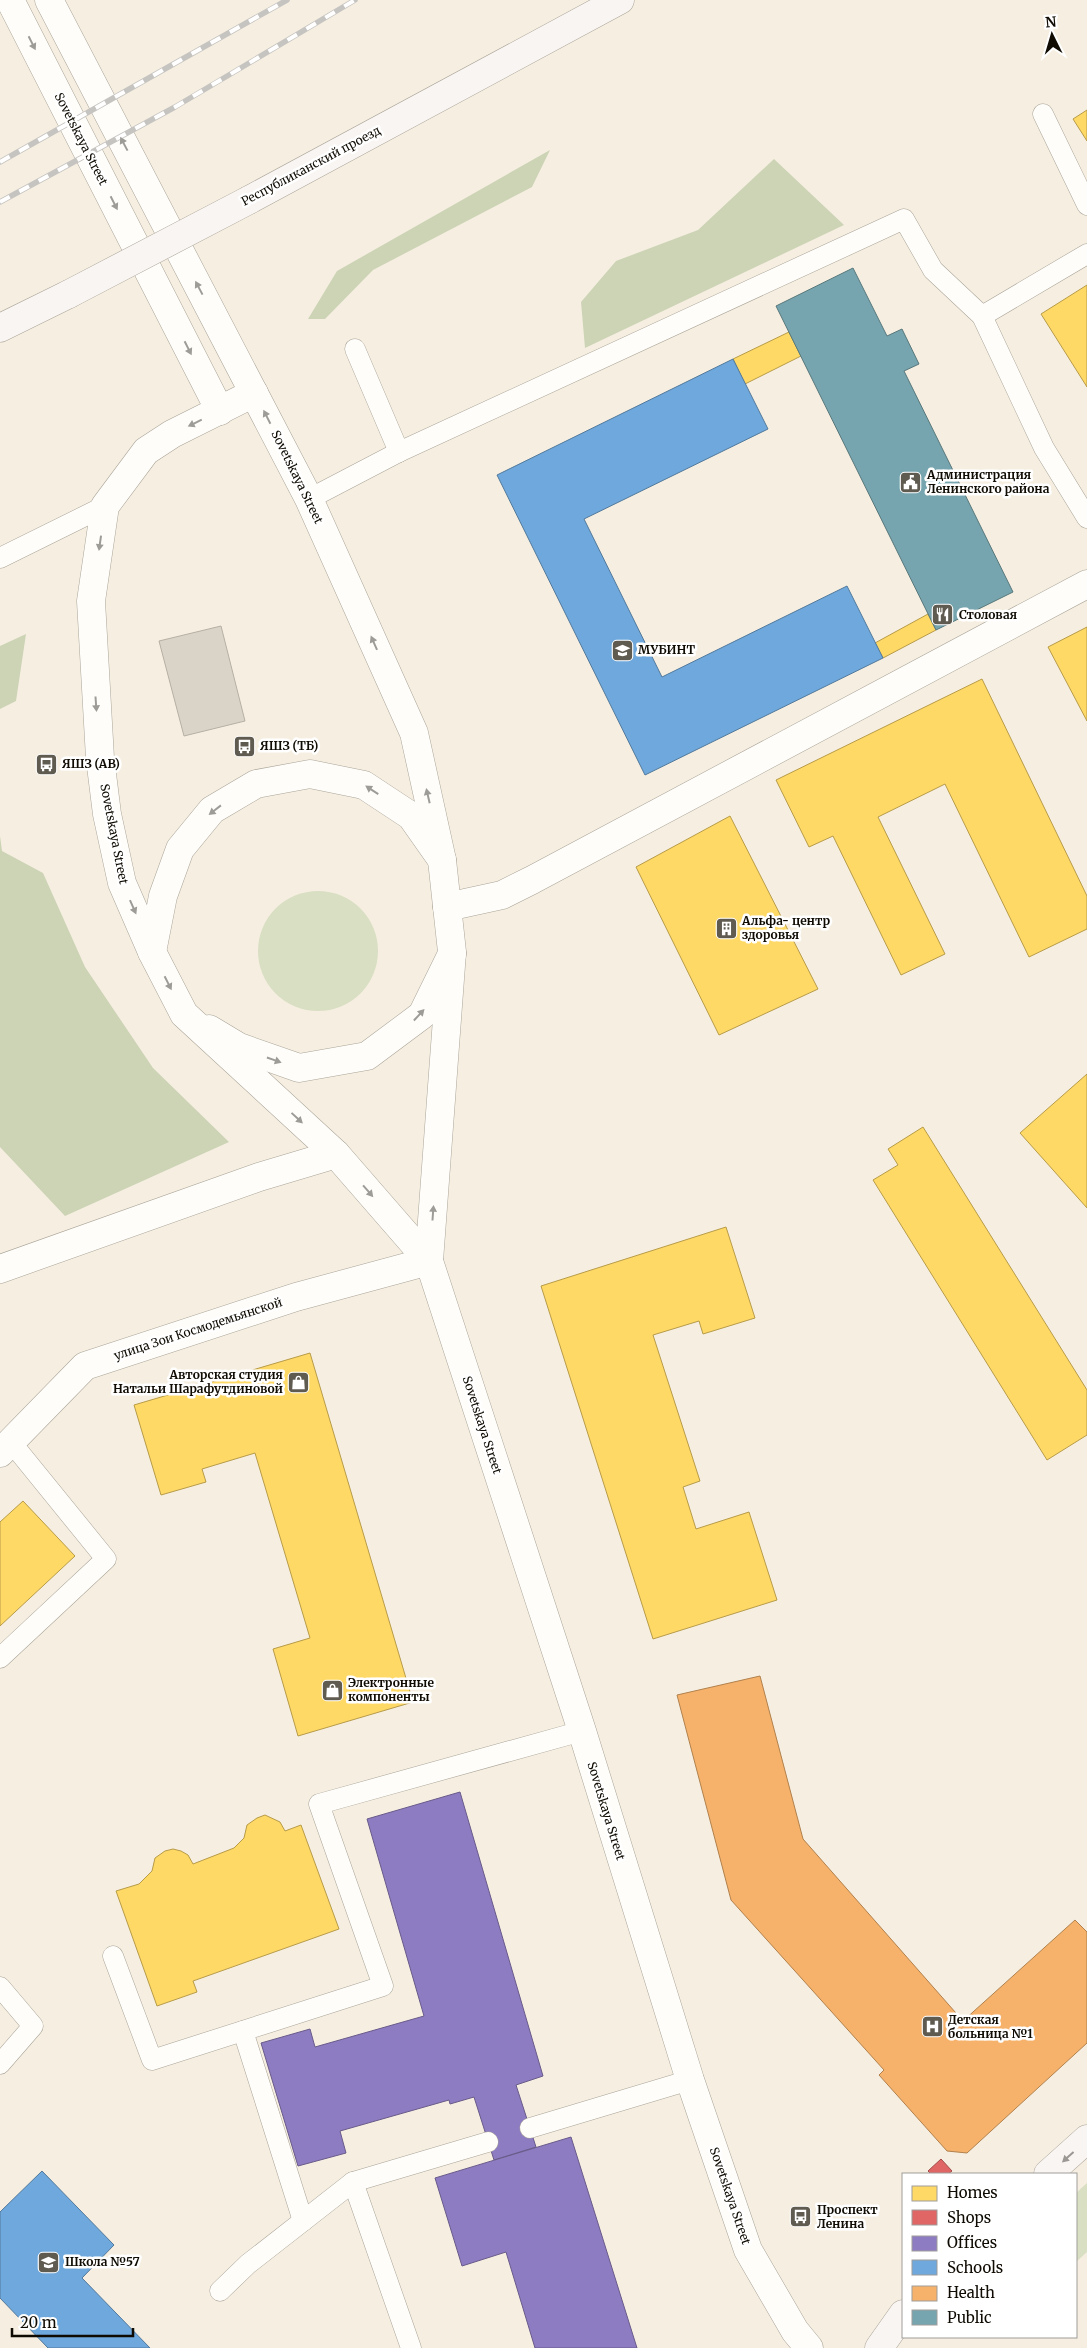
<svg xmlns="http://www.w3.org/2000/svg" width="1087" height="2348" viewBox="0 0 1087 2348" font-family="Merriweather,serif">
  <style>
    .green { fill: #d9dfc3 }
    .forest { fill: #ccd4b5 }
    .homes { fill: #ffd966; stroke: #b79b48 }
    .shops { fill: #e06666; stroke: #a14b48 }
    .offices { fill: #8e7cc3; stroke: #685a89 }
    .schools { fill: #6fa8dc; stroke: #52799b }
    .health { fill: #f6b26b; stroke: #b1804c }
    .public { fill: #76a5af; stroke: #57777b }
    .building { fill: #dad3c8; stroke: #b6afa4 }
    .lines { fill: none; stroke-linecap: round; stroke-linejoin: round }
    .service-casing { stroke: #aaa498; stroke-width: 21 }
    .minor-casing { stroke: #aaa498; stroke-width: 29 }
    .tertiary-casing { stroke: #aaa498; stroke-width: 29 }
    .secondary-casing { stroke: #aaa498; stroke-width: 29 }
    .service { stroke: #fefdfa; stroke-width: 20 }
    .minor { stroke: #fefdfa; stroke-width: 28 }
    .tertiary { stroke: #fefdfa; stroke-width: 28 }
    .secondary { stroke: #f9f5f3; stroke-width: 28 }
    .rail-casing { stroke: #c6c4c1; stroke-width: 5.5 }
    .rail { stroke: #fff; stroke-width: 4; stroke-dasharray: 11; stroke-linecap: butt }
    .secondary-bridge-casing { stroke: #aaa498; stroke-width: 29; stroke-linecap: butt }
    .secondary-bridge { stroke: #f9f5f3; stroke-width: 28 }
    .oneway { fill: #9e9c97 }
    .oneway2 { fill: #9b9793 }
    .labels { text-anchor: middle; stroke-width: 5; stroke-linejoin: round; paint-order: stroke }
    .street-label { font-size: 12px; fill: #0f0b03; stroke: #fff }
    .poi-label { font-size: 12px; font-weight: bold; fill: #0f0b03; stroke: #fff; text-anchor: start }
  </style>
  <rect width="100%" height="100%" fill="#f6efe1"/>
  <!-- green -->
  <g class="green">
    <circle cx="318" cy="951" r="60"/>
    <polygon points="1087,2183 1087,2252 1076,2262 1076,2193"/>
  </g>
  <!-- forest -->
  <g class="forest">
    <polygon points="550,150 532,187 373,270 325,319 308,319 337,271"/>
    <polygon points="774,159 844,225 585,348 581,302 616,261 698,230"/>
    <polygon points="26,634 16,701 0,709 0,646"/>
    <polygon points="0,836 2,851 43,873 85,967 153,1068 229,1142 65,1216 0,1147"/>
  </g>
  <!-- homes -->
  <g class="homes">
    <polygon points="1087,110 1087,141 1073,119"/>
    <polygon points="1087,285 1087,387 1041,314"/>
    <polygon points="789,332 801,356 745,384 733,359"/>
    <polygon points="928,614 936,630 883,658 875,643"/>
    <polygon points="1087,627 1087,721 1048,647"/>
    <polygon points="982,679 1087,896 1087,929 1029,957 945,784 878,817 945,954 901,975 833,836 809,847 776,780"/>
    <polygon points="730,816 818,989 719,1035 636,867"/>
    <polygon points="1087,1074 1087,1208 1020,1133"/>
    <polygon points="923,1127 1087,1390 1087,1435 1047,1460 873,1180 898,1165 888,1149"/>
    <polygon points="726,1227 755,1318 703,1334 699,1321 653,1335 700,1481 683,1487 696,1529 749,1512 777,1600 653,1639 541,1286"/>
    <polygon points="310,1353 413,1702 298,1736 273,1649 310,1638 255,1453 202,1469 206,1482 161,1495 134,1405"/>
    <polygon points="23,1501 75,1556 0,1626 0,1522"/>
    <polygon points="265,1815 280,1822 285,1831 301,1825 339,1929 193,1981 197,1992 157,2006 116,1891 139,1884 152,1871 155,1858 165,1851 173,1849 181,1851 188,1855 193,1864 234,1848 244,1838 247,1825 257,1818"/>
  </g>
  <!-- shops -->
  <polygon class="shops" points="941,2159 952,2171 948,2174 931,2174 928,2171"/>
  <!-- offices -->
  <g class="offices">
    <polygon points="460,1792 543,2076 516,2085 536,2147 494,2160 474,2097 450,2104 449,2100 340,2131 346,2153 298,2166 261,2043 310,2029 315,2047 424,2016 367,1819"/>
    <polygon points="571,2137 637,2348 535,2348 506,2252 462,2266 435,2178"/>
  </g>
  <!-- schools -->
  <g class="schools">
    <polygon points="733,359 768,429 584,519 662,677 847,586 883,658 645,775 497,475"/>
    <polygon points="42,2171 114,2245 82,2278 150,2348 48,2348 0,2298 0,2212"/>
  </g>
  <!-- health -->
  <polygon class="health" points="760,1676 803,1839 963,2021 1075,1920 1087,1932 1087,2043 967,2153 947,2151 879,2075 884,2070 731,1900 677,1695"/>
  <!-- public -->
  <polygon class="public" points="853,268 887,336 902,329 919,364 904,371 1013,592 936,630 776,306"/>
  <!-- building -->
  <polygon class="building" points="221,626 245,721 184,736 159,641"/>
  <g class="lines">
    <defs>
      <g id="service">
        <polyline points="1043,114 1087,205"/>
        <polyline points="982,316 1087,254"/>
        <polyline points="355,349 399,452"/>
        <polyline points="309,499 399,452 904,219 933,270 982,316 1044,448 1087,518"/>
        <polyline points="0,558 105,506"/>
        <polyline points="0,1658 106,1559 11,1442"/>
        <polyline points="113,1956 152,2060 383,1986 319,1804 582,1731"/>
        <polyline points="0,1987 33,2026 0,2064"/>
        <polyline points="243,2031 303,2221"/>
        <polyline points="530,2128 690,2080"/>
        <polyline points="353,2182 411,2348"/>
        <polyline points="220,2291 248,2264 353,2182 488,2142"/>
      </g>
      <g id="minor">
        <polyline points="447,907 502,895 532,880 1087,584"/>
        <polyline points="152,952 163,896 180,849 212,810 256,784 310,774 364,785 411,816 442,860"/>
        <polyline points="209,1029 239,1047 299,1068 367,1056 422,1015 452,954"/>
        <polyline points="0,1269 259,1177 336,1154"/>
        <polyline points="0,1453 85,1366 296,1297 429,1261"/>
      </g>
      <g id="tertiary">
        <polyline points="10,0 220,411"/>
        <polyline points="49,0 309,499 414,733 442,860 452,952 429,1261 582,1731 690,2080 748,2250 795,2331 809,2348"/>
        <polyline points="254,393 172,434 146,451 105,506 91,601 100,758 107,814 122,883 152,952 184,1014 336,1154 429,1261"/>
      </g>
      <g id="secondary">
        <polyline points="249,200 620,0"/>
        <polyline points="0,328 69,294"/>
        <polyline points="1048,2174 1087,2139"/>
        <polyline points="879,2348 903,2314"/>
      </g>
    </defs>
    <!-- service casing -->
    <use href="#service" class="service-casing"/>
    <!-- minor casing -->
    <use href="#minor" class="minor-casing"/>
    <!-- tertiary casing -->
    <use href="#tertiary" class="tertiary-casing"/>
    <!-- secondary casing -->
    <use href="#secondary" class="secondary-casing"/>
    <!-- service -->
    <use href="#service" class="service"/>
    <!-- minor -->
    <use href="#minor" class="minor"/>
    <!-- tertiary -->
    <use href="#tertiary" class="tertiary"/>
    <!-- secondary -->
    <use href="#secondary" class="secondary"/>
    <defs>
      <g id="rail">
        <polyline points="0,162 287,0"/>
        <polyline points="0,202 175,107 355,0"/>
      </g>
    </defs>
    <!-- rail casing -->
    <use href="#rail" class="rail-casing"/>
    <!-- rail -->
    <use href="#rail" class="rail"/>
    <defs>
      <polyline id="secondary-bridge" points="69,294 249,200"/>
    </defs>
    <!-- secondary-bridge casing -->
    <use href="#secondary-bridge" class="secondary-bridge-casing"/>
    <!-- secondary-bridge -->
    <use href="#secondary-bridge" class="secondary-bridge"/>
  </g>
  <!-- one-way arrows -->
  <defs><path id="oneway-solid" d="M-6-.8H1V-3.2L6.5 0L1 3.2V.8H-6Z" transform="scale(1.25)"/></defs>
  <g class="oneway">
    <use href="#oneway-solid" transform="translate(32 43) rotate(63)"/>
    <use href="#oneway-solid" transform="translate(124 144) rotate(-118)"/>
    <use href="#oneway-solid" transform="translate(114 203) rotate(63)"/>
    <use href="#oneway-solid" transform="translate(199 288) rotate(-118)"/>
    <use href="#oneway-solid" transform="translate(188 348) rotate(63)"/>
    <use href="#oneway-solid" transform="translate(267 417) rotate(-117)"/>
    <use href="#oneway-solid" transform="translate(195 423) rotate(154)"/>
    <use href="#oneway-solid" transform="translate(100 543) rotate(98)"/>
    <use href="#oneway-solid" transform="translate(374 643) rotate(-114)"/>
    <use href="#oneway-solid" transform="translate(96 704) rotate(86)"/>
    <use href="#oneway-solid" transform="translate(372 790) rotate(-147)"/>
    <use href="#oneway-solid" transform="translate(428 796) rotate(-103)"/>
    <use href="#oneway-solid" transform="translate(215 810) rotate(142)"/>
    <use href="#oneway-solid" transform="translate(133 907) rotate(66)"/>
    <use href="#oneway-solid" transform="translate(168 983) rotate(63)"/>
    <use href="#oneway-solid" transform="translate(419 1015) rotate(-47)"/>
    <use href="#oneway-solid" transform="translate(274 1060) rotate(19)"/>
    <use href="#oneway-solid" transform="translate(297 1118) rotate(43)"/>
    <use href="#oneway-solid" transform="translate(368 1191) rotate(49)"/>
    <use href="#oneway-solid" transform="translate(433 1213) rotate(-86)"/>
  </g>
  <use class="oneway2" href="#oneway-solid" transform="translate(1068 2157) rotate(138)"/>
  <!-- icons -->
  <defs>
    <symbol id="civic-square" viewBox="-11 -11 22 22"><rect x="-9" y="-9" width="18" height="18" rx="4" fill="#605b51" stroke="#fff"/><path d="M-.6-6.5H3V-4.5H.6V-3L4-1V1h2V6H-6V1h2V-1L-.6-3ZM-1.2 2.5V6h2.4V2.5Z" fill="#fff"/></symbol>
    <symbol id="restaurant-square" viewBox="-11 -11 22 22"><rect x="-9" y="-9" width="18" height="18" rx="4" fill="#605b51" stroke="#fff"/><path d="M-5-6h1v4h1v-4h1v4h1v-4h1v5L-1.5 .5V6h-2V.5L-5-1ZM5-6V6H3V1.5H1.5Q1.5-4 5-6Z" fill="#fff"/></symbol>
    <symbol id="university-square" viewBox="-11 -11 22 22"><rect x="-9" y="-9" width="18" height="18" rx="4" fill="#605b51" stroke="#fff"/><path d="M0-5L7-2L0 1L-7-2ZM-4 1L0 2.5L4 1V4Q0 6-4 4Z" fill="#fff"/></symbol>
    <symbol id="bus-square" viewBox="-11 -11 22 22"><rect x="-9" y="-9" width="18" height="18" rx="4" fill="#605b51" stroke="#fff"/><path d="M-5-6H5V4H4V6H2V4H-2V6H-4V4H-5ZM-3.5-4V0h7V-4ZM-3.5 1.2v1.5H-2V1.2ZM2 1.2v1.5H3.5V1.2Z" fill="#fff"/></symbol>
    <symbol id="building-square" viewBox="-11 -11 22 22"><rect x="-9" y="-9" width="18" height="18" rx="4" fill="#605b51" stroke="#fff"/><path d="M-4-6H4V6H1V3H-1V6H-4ZM-2.5-4.3h1.7v1.8h-1.7ZM.8-4.3h1.7v1.8H.8ZM-2.5-1h1.7V.8h-1.7ZM.8-1h1.7V.8H.8Z" fill="#fff"/></symbol>
    <symbol id="shop-square" viewBox="-11 -11 22 22"><rect x="-9" y="-9" width="18" height="18" rx="4" fill="#605b51" stroke="#fff"/><path d="M-5-2.5h2.3a2.7 3.5 0 0 1 5.4 0H5L5.5 6h-11ZM-1.5-2.5h3a1.5 2.3 0 0 0-3 0Z" fill="#fff"/></symbol>
    <symbol id="hospital-square" viewBox="-11 -11 22 22"><rect x="-9" y="-9" width="18" height="18" rx="4" fill="#605b51" stroke="#fff"/><path d="M-5-5h3v3.5h4V-5h3V5h-3V1.5h-4V5h-3Z" fill="#fff"/></symbol>
    <symbol id="school-square" viewBox="-11 -11 22 22"><rect x="-9" y="-9" width="18" height="18" rx="4" fill="#605b51" stroke="#fff"/><path d="M0-5L7-2L0 1L-7-2ZM-4 1L0 2.5L4 1V4Q0 6-4 4Z" fill="#fff"/></symbol>
  </defs>
  <g fill-rule="evenodd">
    <use href="#civic-square" x="898" y="470" width="25" height="25"/>
    <use href="#restaurant-square" x="930" y="602" width="25" height="25"/>
    <use href="#university-square" x="610" y="638" width="25" height="25"/>
    <use href="#bus-square" x="232" y="734" width="25" height="25"/>
    <use href="#bus-square" x="34" y="752" width="25" height="25"/>
    <use href="#building-square" x="714" y="916" width="25" height="25"/>
    <use href="#shop-square" x="286" y="1370" width="25" height="25"/>
    <use href="#shop-square" x="320" y="1678" width="25" height="25"/>
    <use href="#hospital-square" x="920" y="2014" width="25" height="25"/>
    <use href="#bus-square" x="788" y="2204" width="25" height="25"/>
    <use href="#school-square" x="36" y="2250" width="25" height="25"/>
  </g>
  <g class="labels">
    <!-- street labels -->
    <g class="street-label">
      <text transform="translate(81 139) rotate(63)" y="4">Sovetskaya Street</text>
      <text transform="translate(311 166) rotate(-28)" y="4">Республиканский проезд</text>
      <text transform="translate(297 477) rotate(64)" y="4">Sovetskaya Street</text>
      <text transform="translate(114 834) rotate(79)" y="4">Sovetskaya Street</text>
      <text transform="translate(198 1329) rotate(-18)" y="4">улица Зои Космодемьянской</text>
      <text transform="translate(482 1425) rotate(72)" y="4">Sovetskaya Street</text>
      <text transform="translate(606 1811) rotate(73)" y="4">Sovetskaya Street</text>
      <text transform="translate(730 2196) rotate(71)" y="4">Sovetskaya Street</text>
    </g>
    <!-- poi labels -->
    <g class="poi-label">
      <text x="927" y="479">Администрация<tspan x="927" dy="14">Ленинского района</tspan></text>
      <text x="959" y="619">Столовая</text>
      <text x="638" y="654">МУБИНТ</text>
      <text x="260" y="750">ЯШЗ (ТБ)</text>
      <text x="62" y="768">ЯШЗ (АВ)</text>
      <text x="742" y="925">Альфа- центр<tspan x="742" dy="14">здоровья</tspan></text>
      <text x="283" y="1379" text-anchor="end">Авторская студия<tspan x="283" dy="14">Натальи Шарафутдиновой</tspan></text>
      <text x="348" y="1687">Электронные<tspan x="348" dy="14">компоненты</tspan></text>
      <text x="948" y="2024">Детская<tspan x="948" dy="14">больница №1</tspan></text>
      <text x="817" y="2214">Проспект<tspan x="817" dy="14">Ленина</tspan></text>
      <text x="65" y="2266">Школа №57</text>
    </g>
  </g>
  <!-- legend -->
  <rect x="902" y="2173" width="175" height="165" fill="#ffffff" stroke="#9f9d9a"/>
  <rect x="912" y="2186" width="25" height="15" fill="#ffd966" stroke="#9f9d9a"/>
  <text x="947" y="2198" font-size="15" fill="#0f0b03">Homes</text>
  <rect x="912" y="2210" width="25" height="15" fill="#e06666" stroke="#9f9d9a"/>
  <text x="947" y="2223" font-size="15" fill="#0f0b03">Shops</text>
  <rect x="912" y="2236" width="25" height="15" fill="#8e7cc3" stroke="#9f9d9a"/>
  <text x="947" y="2248" font-size="15" fill="#0f0b03">Offices</text>
  <rect x="912" y="2260" width="25" height="15" fill="#6fa8dc" stroke="#9f9d9a"/>
  <text x="947" y="2273" font-size="15" fill="#0f0b03">Schools</text>
  <rect x="912" y="2286" width="25" height="15" fill="#f6b26b" stroke="#9f9d9a"/>
  <text x="947" y="2298" font-size="15" fill="#0f0b03">Health</text>
  <rect x="912" y="2310" width="25" height="15" fill="#76a5af" stroke="#9f9d9a"/>
  <text x="947" y="2323" font-size="15" fill="#0f0b03">Public</text>
  <!-- north arrow -->
  <g transform="translate(1052 35) rotate(355)" stroke="#ffffff" stroke-width="4" paint-order="stroke">
  <path d="M0-4L9 19L0 12L-9 19Z" fill="#0f0b03"/>
  <text y="-8" font-size="14" font-weight="bold" text-anchor="middle" fill="#0f0b03">N</text>
  </g>
  <!-- scale -->
  <path d="M12 2328v8h121v-8" fill="none" stroke="#0f0b03" stroke-width="2.5"/>
  <text x="20" y="2328" font-size="15" fill="#0f0b03" stroke="#ffffff" stroke-width="4" paint-order="stroke">20 m</text>
</svg>
